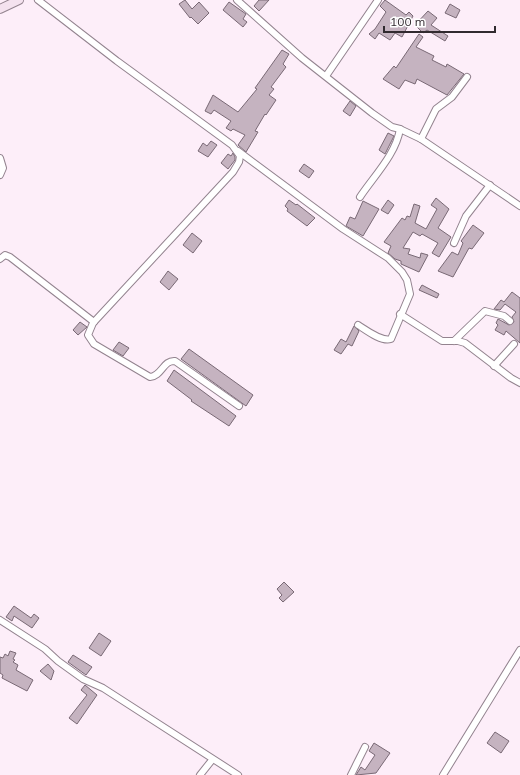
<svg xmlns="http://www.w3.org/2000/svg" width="520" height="775" viewBox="0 0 520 775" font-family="Mulish,sans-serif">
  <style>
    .building { fill: #c5b3c0; stroke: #796975 }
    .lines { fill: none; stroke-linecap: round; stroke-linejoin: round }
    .street-casing { stroke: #93838f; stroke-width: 8 }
    .secondary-casing { stroke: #93838f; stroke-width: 10 }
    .street { stroke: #fff; stroke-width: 6 }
    .secondary { stroke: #f4e2ef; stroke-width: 8 }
  </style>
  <rect width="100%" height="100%" fill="#fdeef9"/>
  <!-- building -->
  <g class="building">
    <polygon points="185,0 192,9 199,2 209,13 198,24 191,17 190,18 179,4"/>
    <polygon points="259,0 269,0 259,11 254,6"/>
    <polygon points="385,0 406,15 409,12 413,16 402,37 395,33 390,40 379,33 375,39 369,34 375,29 386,12 380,6"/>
    <polygon points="229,2 246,14 243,19 247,22 243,27 223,10"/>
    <polygon points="450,4 460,10 456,18 445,13"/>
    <polygon points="428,11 437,18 431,25 448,36 445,41 427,30 423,33 415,25"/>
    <polygon points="419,34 423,37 416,47 434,56 432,60 446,67 447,64 464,74 447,95 417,79 415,84 405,80 399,89 383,79 394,66 396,68"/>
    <polygon points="282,50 289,54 283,64 286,67 271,87 274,89 269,95 276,100 266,115 265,114 255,131 258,132 246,152 238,145 245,135 233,129 231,131 226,128 231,121 214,110 211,114 205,111 213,95 238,112 257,89 255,88"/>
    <polygon points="350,101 356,106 350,116 343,111"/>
    <polygon points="388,133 394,136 385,154 379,150"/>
    <polygon points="211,141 217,145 208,157 198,151 203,143 207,146"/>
    <polygon points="233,153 235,157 235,160 228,169 221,163 228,154 231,156"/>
    <polygon points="304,164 314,171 309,178 299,171"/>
    <polygon points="436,198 449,209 438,228 451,237 439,257 432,253 438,243 422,234 420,236 413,232 403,248 410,249 408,254 420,258 421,253 428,255 419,272 401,264 401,261 395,259 388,253 391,246 384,242 402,218 405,220 407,216 410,217 414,204 420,206 415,223 426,229 437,209 431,205"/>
    <polygon points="289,200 296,205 297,204 315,218 307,226 287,211 288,209 285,206"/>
    <polygon points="388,200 394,205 388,214 381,210"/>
    <polygon points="363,201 379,209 363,236 346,226 350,217 355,219"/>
    <polygon points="473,225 484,233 472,249 469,248 453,277 438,271 452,252 458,255 463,243 461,241"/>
    <polygon points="192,233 202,241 193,253 183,245"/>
    <polygon points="168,271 178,279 169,290 160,282"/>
    <polygon points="422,285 439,294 437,298 419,290"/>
    <polygon points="512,292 520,298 520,343 506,331 504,335 495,330 498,325 496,323 498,319 509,325 514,322 512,317 516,312 505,304 500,310 494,309 501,300 504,302"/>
    <polygon points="80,322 87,327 78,335 73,330"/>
    <polygon points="354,326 359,331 352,346 348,344 341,354 334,350 341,339 346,342"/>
    <polygon points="119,342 129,348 123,356 113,350"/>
    <polygon points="189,349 253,395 246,406 181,359"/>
    <polygon points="174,370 236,416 229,426 191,401 192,400 167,381"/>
    <polygon points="284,582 294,592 283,602 279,598 282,595 277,589"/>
    <polygon points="14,606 31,618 34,614 39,618 32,628 14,616 12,621 6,617"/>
    <polygon points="99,633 111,641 101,656 89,648"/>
    <polygon points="10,651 16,653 13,659 15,660 13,662 18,665 16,670 33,680 27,691 2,678 3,675 0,673 0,657 3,658 5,654 8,656"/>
    <polygon points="73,655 92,667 86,675 68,662"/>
    <polygon points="48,664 54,671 51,680 40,671"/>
    <polygon points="85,685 97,695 77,724 69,718 87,695 81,690"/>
    <polygon points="495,732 509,741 501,753 487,743"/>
    <polygon points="374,743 390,753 376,773 356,775 361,767 365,770 375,755 369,751"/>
  </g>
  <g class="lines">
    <defs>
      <g id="street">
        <path d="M38,0L117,61L232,145L240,156L239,162L233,172L93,323L88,335L94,344L150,377C162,376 163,360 175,361L239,406"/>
        <polyline points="237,0 302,58 372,113 392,127 400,129 421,139 520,206"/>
        <polyline points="326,76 378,0"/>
        <polyline points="421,139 436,109 452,97 467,77"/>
        <path d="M238,151L343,229L388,258L402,272L407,280L410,294L391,339C381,342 366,330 358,325"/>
        <polyline points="0,158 3,168 0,175"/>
        <path d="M360,197C374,176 396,154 400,129"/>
        <polyline points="454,243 466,216 490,185"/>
        <polyline points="0,259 5,255 10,257 94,322"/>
        <polyline points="400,314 442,341 458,341 465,343 511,378 520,383"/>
        <polyline points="454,341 485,311 504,316 510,321"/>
        <polyline points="494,366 514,344"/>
        <polyline points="0,620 45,649 58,661 83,679 103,688 238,775"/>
        <polyline points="200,775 212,760"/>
        <polyline points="351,775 365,747"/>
        <polyline points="443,775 520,650"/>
      </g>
      <polyline id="secondary" points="0,9 19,0"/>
    </defs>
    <!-- street casing -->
    <use href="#street" class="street-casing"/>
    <!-- secondary casing -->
    <use href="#secondary" class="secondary-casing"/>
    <!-- street -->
    <use href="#street" class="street"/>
    <!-- secondary -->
    <use href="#secondary" class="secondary"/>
  </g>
  <!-- scale -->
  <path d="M384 26v6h111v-6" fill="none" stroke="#312a2f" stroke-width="2"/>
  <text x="390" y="26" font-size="12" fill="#312a2f" stroke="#ffffff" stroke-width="3" paint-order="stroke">100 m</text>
</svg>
